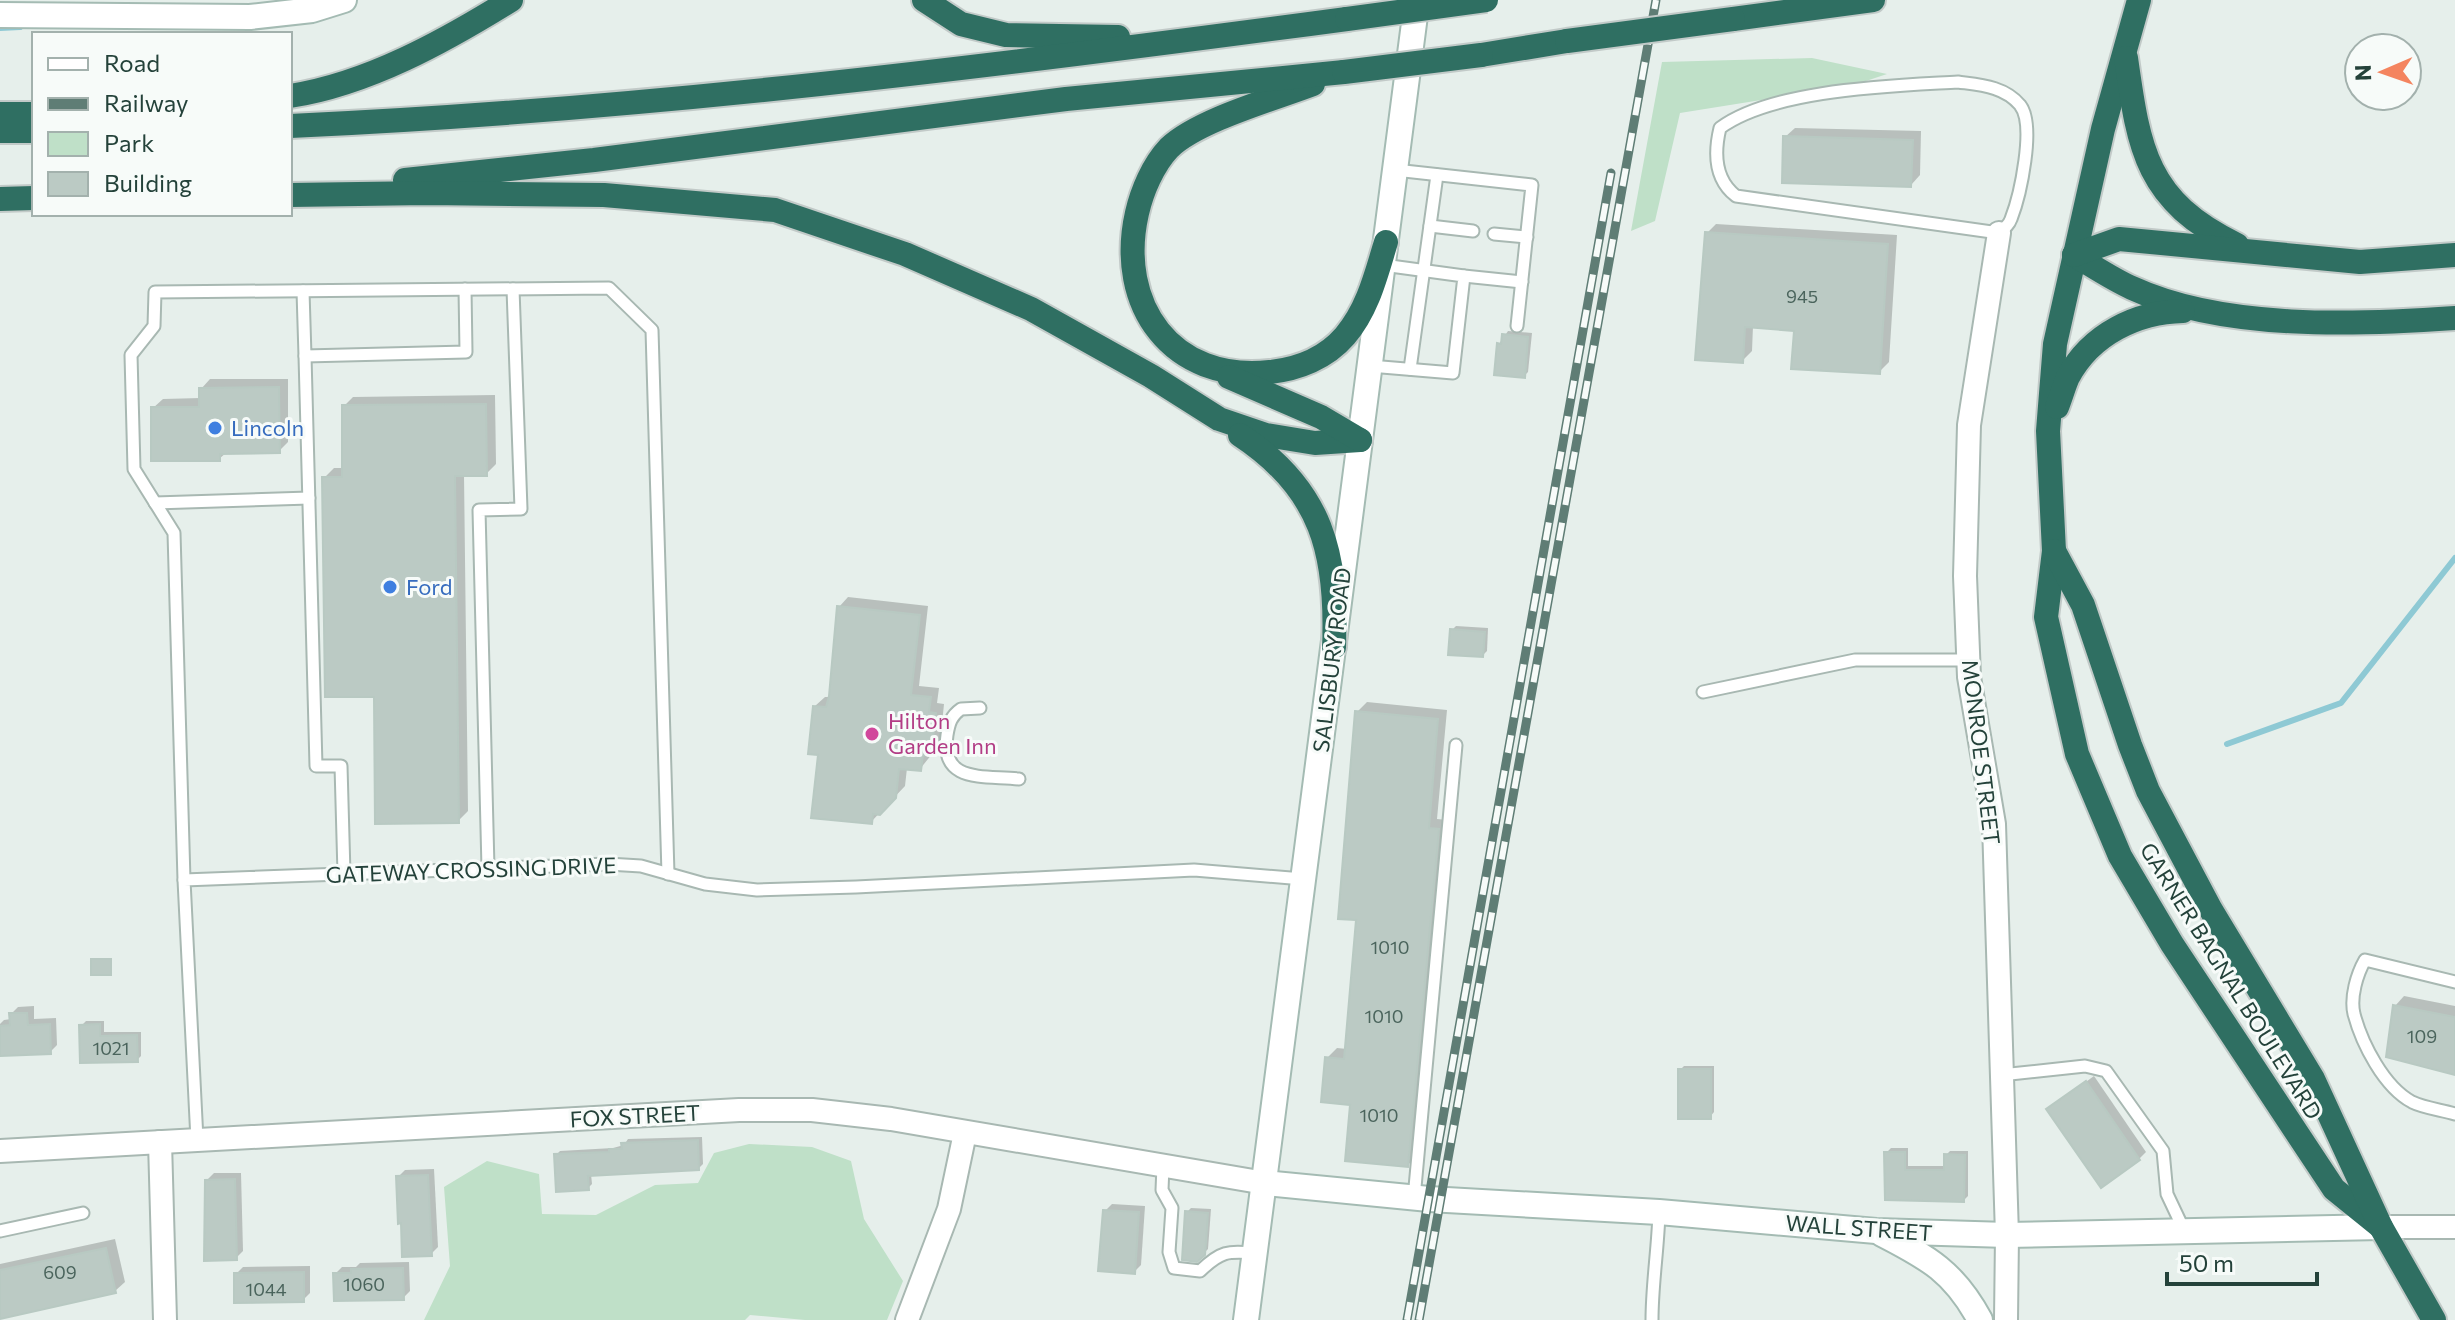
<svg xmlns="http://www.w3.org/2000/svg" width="2455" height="1320" viewBox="0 0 2455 1320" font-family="Commissioner,sans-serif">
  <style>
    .green { fill: #bfe0c8 }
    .shadow { fill: #0003 }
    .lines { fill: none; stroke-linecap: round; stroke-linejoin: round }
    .stream { stroke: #8ec9d4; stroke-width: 6 }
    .building { fill: #bbcac4; stroke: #b8c9c2; stroke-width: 2 }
    .lane-casing { stroke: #a8b8b2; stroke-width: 15 }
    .street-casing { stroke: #a8b8b2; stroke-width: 26 }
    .secondary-casing { stroke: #a4bbb3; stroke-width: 28 }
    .highway-casing { stroke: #c2cac8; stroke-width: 28 }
    .lane { stroke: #fff; stroke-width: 11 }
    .street { stroke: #fff; stroke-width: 22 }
    .secondary { stroke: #fff; stroke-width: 24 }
    .highway { stroke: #2f6f62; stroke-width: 24 }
    .rail-casing { stroke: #5f7d75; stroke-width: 9 }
    .rail { stroke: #f7fbf9; stroke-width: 6; stroke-dasharray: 18; stroke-linecap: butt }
    .highway-bridge-casing { stroke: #c2cac8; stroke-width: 28; stroke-linecap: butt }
    .highway-bridge { stroke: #2f6f62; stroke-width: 24 }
    .shop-dot { fill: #3f7fe0; stroke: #f7fbf9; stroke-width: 3 }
    .hotel-dot { fill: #d1479c; stroke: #f7fbf9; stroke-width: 3 }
    .labels { text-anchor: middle; stroke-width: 6; stroke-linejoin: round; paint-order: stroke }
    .number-label { font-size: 18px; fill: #4a645c }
    .shop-label { font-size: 22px; fill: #366cbe; stroke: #f7fbf9; text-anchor: start }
    .street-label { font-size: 22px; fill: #24423a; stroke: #f7fbf9 }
    .hotel-label { font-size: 22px; fill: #b23c85; stroke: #f7fbf9; text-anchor: start }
  </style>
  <rect width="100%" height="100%" fill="#e6efeb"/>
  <!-- green -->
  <g class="green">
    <polygon points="1812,58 1887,74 1854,85 1680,113 1655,221 1631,231 1662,62"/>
    <polygon points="749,1144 812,1147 851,1161 864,1219 903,1281 887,1320 805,1320 750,1315 745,1320 424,1320 450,1266 444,1187 487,1161 539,1174 542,1214 596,1215 655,1185 698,1183 714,1153"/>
  </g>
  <!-- shadow -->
  <g class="shadow">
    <polygon points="1795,128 1921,131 1920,175 1911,185 1785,137"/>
    <polygon points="1716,224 1897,235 1889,362 1879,372 1796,329 1753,326 1752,351 1742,361 1707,233"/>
    <polygon points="1508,331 1532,333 1528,372 1524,376 1499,344"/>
    <polygon points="210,379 288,379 288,442 279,451 227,452 219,459 153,408 163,399 201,398 201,389"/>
    <polygon points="495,395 496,464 486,474 464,474 468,811 458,821 376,695 324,478 334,468 344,468 344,406 353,397"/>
    <polygon points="848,597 928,606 919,686 939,688 937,703 944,704 940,744 920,769 907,768 905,786 871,822 820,753 815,706 825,697 831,697 839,607"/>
    <polygon points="1456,626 1488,628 1487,651 1483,655 1452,630"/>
    <polygon points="1367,702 1447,710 1437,819 1448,820 1417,1155 1408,1165 1352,1103 1327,1058 1337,1048 1347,1049 1359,918 1357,712"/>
    <polygon points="2404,996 2455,1006 2455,1073 2395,1006"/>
    <polygon points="34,1006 34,1019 56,1018 57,1045 50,1052 0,1054 0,1024 4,1020 11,1019 11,1014 18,1007"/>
    <polygon points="86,1021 104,1021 104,1032 141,1032 141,1056 137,1060 81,1026"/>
    <polygon points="1684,1066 1714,1066 1714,1112 1710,1117 1680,1070"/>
    <polygon points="2094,1076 2146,1152 2139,1159 2049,1109"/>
    <polygon points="702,1137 703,1164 699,1168 591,1174 592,1184 588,1188 556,1155 560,1151 613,1148 624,1145 628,1139"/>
    <polygon points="1891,1148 1908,1148 1908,1166 1946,1166 1946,1155 1950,1151 1968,1151 1968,1196 1964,1200 1887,1198 1886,1153"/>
    <polygon points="434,1169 438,1247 431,1254 398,1177 405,1170"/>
    <polygon points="214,1173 241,1173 243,1251 236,1258 207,1180"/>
    <polygon points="1112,1204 1145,1206 1141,1265 1134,1272 1105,1211"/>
    <polygon points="1191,1208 1211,1209 1208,1249 1197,1260 1187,1212"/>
    <polygon points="115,1239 125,1282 115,1291 0,1316 0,1264"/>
    <polygon points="409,1262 410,1291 403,1298 335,1274 342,1267 356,1267 360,1263"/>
    <polygon points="310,1266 310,1293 303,1300 236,1274 243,1267"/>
  </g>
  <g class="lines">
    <!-- stream -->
    <g class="stream">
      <polyline points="0,28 20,27"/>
      <polyline points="2227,744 2341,703 2455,558"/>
    </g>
  </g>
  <!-- building -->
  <g class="building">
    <polygon points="1783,136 1913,140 1911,187 1782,183"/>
    <polygon points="1705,232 1888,244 1880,374 1791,369 1794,331 1745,327 1743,363 1695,360"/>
    <polygon points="1502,334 1528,337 1525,378 1494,375 1497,343 1501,344"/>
    <polygon points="279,387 280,453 220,454 220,461 151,461 151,407 199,407 199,388"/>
    <polygon points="486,404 487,476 455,476 459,823 375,824 374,697 325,697 322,477 342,477 342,405"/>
    <polygon points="837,606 920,615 911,695 931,697 929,712 936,713 931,756 923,755 921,771 899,769 896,798 880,815 873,814 872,824 811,818 818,755 808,754 813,706 826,707 829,696"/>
    <polygon points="1450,629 1485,632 1483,657 1448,655"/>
    <polygon points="1355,711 1438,719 1429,828 1439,829 1408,1167 1345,1161 1350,1105 1321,1102 1325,1057 1344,1059 1356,920 1338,919"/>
    <rect x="91" y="959" width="20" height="16"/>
    <polygon points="2393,1005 2455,1017 2455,1075 2386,1057"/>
    <polygon points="9,1013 27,1013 28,1025 50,1024 51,1054 0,1056 0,1026 10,1025"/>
    <polygon points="100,1024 100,1036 137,1035 138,1062 80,1063 79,1025"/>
    <rect x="1678" y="1069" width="33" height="50"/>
    <polygon points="2086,1081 2140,1160 2101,1188 2046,1109"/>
    <polygon points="698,1140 699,1170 588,1176 589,1190 556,1192 554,1154 609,1152 609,1149 622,1149 621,1143"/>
    <polygon points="1884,1152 1905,1152 1905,1170 1944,1170 1944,1154 1965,1155 1964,1202 1885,1200"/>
    <polygon points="428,1175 432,1256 402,1257 401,1223 398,1224 396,1176"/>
    <polygon points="235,1179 237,1260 204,1261 205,1180"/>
    <polygon points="1103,1210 1139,1212 1135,1274 1098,1271"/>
    <polygon points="1185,1211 1208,1213 1205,1255 1197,1262 1182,1260"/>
    <polygon points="106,1248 116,1293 0,1319 0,1270"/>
    <polygon points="403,1268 404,1300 334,1301 333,1273 351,1273 351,1269"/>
    <polygon points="304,1272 304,1302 234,1303 234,1273"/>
  </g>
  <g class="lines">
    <defs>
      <g id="lane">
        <path d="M1958,82C1980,85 2004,86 2020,105C2036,125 2020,196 2011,219C2009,225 2004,229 1999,233L1736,196C1714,179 1714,153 1720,128C1773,89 1892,86 1958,82Z"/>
        <polyline points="1395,170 1532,185 1517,326"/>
        <polyline points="1430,226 1473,231"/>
        <polyline points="1494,234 1527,237"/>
        <polyline points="1464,276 1522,282"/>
        <polyline points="303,291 305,356 466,352 465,289"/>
        <polyline points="305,356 316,766 341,766 344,874"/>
        <polyline points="1370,366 1453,373 1464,276 1383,265"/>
        <polyline points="1410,369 1437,175"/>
        <polyline points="155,503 309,498"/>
        <polyline points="1703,692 1855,660 1969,660"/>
        <path d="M980,708L961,709C951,716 949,723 947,735C940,784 984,775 1019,779"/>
        <polyline points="488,868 479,510 521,509 513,289"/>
        <polyline points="184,880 174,533 134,469 131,355 154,326 155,292 609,288 652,330 668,874"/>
        <path d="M2455,982L2365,960C2357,974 2350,997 2354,1014C2362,1044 2384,1087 2412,1102C2424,1108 2442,1110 2455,1114"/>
        <polyline points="2001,1075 2085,1066 2106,1071 2163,1151 2167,1194 2184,1230"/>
        <polyline points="197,1140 184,880 608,864 641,866 705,884 757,890 856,887 1194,870 1303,879"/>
        <path d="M1163,1166L1162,1190L1172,1208L1169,1252L1174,1268L1200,1271C1221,1251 1227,1251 1255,1253"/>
        <polyline points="1414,1198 1456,745"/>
        <polyline points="0,1231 83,1213"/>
        <path d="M1652,1320C1652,1284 1658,1249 1659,1212"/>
      </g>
      <g id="street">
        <polyline points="1999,233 1969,425 1965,576 1969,677 1994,824 2007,1235 2006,1320"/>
        <polyline points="160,1142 165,1320"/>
        <polyline points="0,1151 739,1110 812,1110 891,1119 1265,1183"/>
        <polyline points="2381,1227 2455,1227"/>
        <polyline points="907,1320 949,1209 965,1133"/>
      </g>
      <g id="secondary">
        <polyline points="0,15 250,17 312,10 344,0"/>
        <polyline points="1265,1183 1429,1199 1659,1212 1876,1231 2007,1235 2381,1227"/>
        <path d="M1882,1234C1929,1258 1954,1272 1980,1320"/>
        <polyline points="1246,1320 1417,0"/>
      </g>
      <g id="highway">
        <polyline points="924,0 961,24 1006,35 1118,37"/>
        <polyline points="2139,0 2103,129 2055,344 2048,431 2054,551 2046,617 2077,754 2120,856 2172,944 2334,1189 2381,1227"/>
        <polyline points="1733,19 1873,0"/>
        <polyline points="1481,55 1567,41"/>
        <path d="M2126,58C2139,150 2146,201 2237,245"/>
        <path d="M1313,84C1274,99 1198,120 1169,148C1153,165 1142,191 1137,213C1116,305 1172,383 1270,372C1298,369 1326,358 1345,336C1368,309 1376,275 1386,242"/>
        <path d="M290,96C368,84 445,41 511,0"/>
        <polyline points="0,114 34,114"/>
        <path d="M290,126C644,110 996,66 1347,19"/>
        <polyline points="0,131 34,131"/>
        <polyline points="405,180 594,160 1066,99 1344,72"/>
        <polyline points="290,195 427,193 604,195 775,210 905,254 1031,309 1151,376 1219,419 1266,435 1315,443 1360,440"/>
        <polyline points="0,199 34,198"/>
        <path d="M2074,255C2093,266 2112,279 2132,288C2223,330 2357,325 2455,318"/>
        <polyline points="2074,255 2119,239 2360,262 2455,255"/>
        <polyline points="1229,377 1321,417 1360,440"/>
        <path d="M2057,407C2061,397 2064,386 2068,377C2091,334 2137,312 2183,311"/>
        <path d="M1240,435C1322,489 1338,554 1334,647"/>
        <polyline points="2054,551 2083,605 2130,745 2148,791 2211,910 2313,1079 2381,1227 2434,1320"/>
      </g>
    </defs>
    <!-- lane casing -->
    <use href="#lane" class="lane-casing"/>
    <!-- street casing -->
    <use href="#street" class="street-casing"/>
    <!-- secondary casing -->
    <use href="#secondary" class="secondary-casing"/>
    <!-- highway casing -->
    <use href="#highway" class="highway-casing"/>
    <!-- lane -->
    <use href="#lane" class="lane"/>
    <!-- street -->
    <use href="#street" class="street"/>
    <!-- secondary -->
    <use href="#secondary" class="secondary"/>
    <!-- highway -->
    <use href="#highway" class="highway"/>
    <defs>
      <g id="rail">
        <polyline points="1407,1320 1611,173"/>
        <polyline points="1419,1320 1656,0"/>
      </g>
    </defs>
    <!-- rail casing -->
    <use href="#rail" class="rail-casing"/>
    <!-- rail -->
    <use href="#rail" class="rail"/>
    <defs>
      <g id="highway-bridge">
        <polyline points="1347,19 1486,0"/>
        <polyline points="1567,41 1733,19"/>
        <polyline points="1344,72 1481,55"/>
      </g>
    </defs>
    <!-- highway-bridge casing -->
    <use href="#highway-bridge" class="highway-bridge-casing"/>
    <!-- highway-bridge -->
    <use href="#highway-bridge" class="highway-bridge"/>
  </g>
  <!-- markers -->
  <g class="shop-dot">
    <circle cx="215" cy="428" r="8"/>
    <circle cx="390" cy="587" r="8"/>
  </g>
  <circle class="hotel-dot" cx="872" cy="734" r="8"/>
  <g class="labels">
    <!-- number labels -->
    <g class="number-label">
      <text x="1802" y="303">945</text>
      <text x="1390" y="954">1010</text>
      <text x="1384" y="1023">1010</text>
      <text x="2422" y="1043">109</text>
      <text x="111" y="1055">1021</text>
      <text x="1379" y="1122">1010</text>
      <text x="60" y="1279">609</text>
      <text x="364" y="1291">1060</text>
      <text x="266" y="1296">1044</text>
    </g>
    <!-- shop labels -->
    <g class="shop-label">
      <text x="231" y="436">Lincoln</text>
      <text x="406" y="595">Ford</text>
    </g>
    <!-- street labels -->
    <g class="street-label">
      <text transform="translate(1332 660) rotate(-83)" y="8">SALISBURY ROAD</text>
      <text transform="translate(1981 752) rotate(83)" y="8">MONROE STREET</text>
      <text transform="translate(471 870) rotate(-2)" y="8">GATEWAY CROSSING DRIVE</text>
      <text transform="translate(2231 981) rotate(58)" y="8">GARNER BAGNAL BOULEVARD</text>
      <text transform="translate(635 1116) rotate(-3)" y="8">FOX STREET</text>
      <text transform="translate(1859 1228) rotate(4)" y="8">WALL STREET</text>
    </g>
    <!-- hotel labels -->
    <g class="hotel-label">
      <text x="888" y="729">Hilton<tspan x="888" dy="25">Garden Inn</tspan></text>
    </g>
  </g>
  <!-- legend -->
  <rect x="32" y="32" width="260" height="184" fill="#f7fbf9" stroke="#a3b1ad" stroke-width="2"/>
  <rect x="48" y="58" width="40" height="12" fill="#ffffff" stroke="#a3b1ad" stroke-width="2"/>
  <text x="104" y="72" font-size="24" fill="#24423a">Road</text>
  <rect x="48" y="98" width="40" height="12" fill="#5f7d75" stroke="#a3b1ad" stroke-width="2"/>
  <text x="104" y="112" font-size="24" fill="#24423a">Railway</text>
  <rect x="48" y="132" width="40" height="24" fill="#bfe0c8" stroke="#a3b1ad" stroke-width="2"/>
  <text x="104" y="152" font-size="24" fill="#24423a">Park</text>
  <rect x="48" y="172" width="40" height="24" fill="#bbcac4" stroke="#a3b1ad" stroke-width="2"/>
  <text x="104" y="192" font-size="24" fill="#24423a">Building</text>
  <!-- north arrow -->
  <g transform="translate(2383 72) rotate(268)"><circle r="38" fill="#f7fbf9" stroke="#a3b1ad" stroke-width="2"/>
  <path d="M0-6L14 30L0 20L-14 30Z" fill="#f4845f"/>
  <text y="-12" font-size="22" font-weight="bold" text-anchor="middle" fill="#24423a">N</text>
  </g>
  <!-- scale -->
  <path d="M2167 1272v12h150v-12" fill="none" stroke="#24423a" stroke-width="4"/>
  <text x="2179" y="1272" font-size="24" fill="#24423a" stroke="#f7fbf9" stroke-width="6" paint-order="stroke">50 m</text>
</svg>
